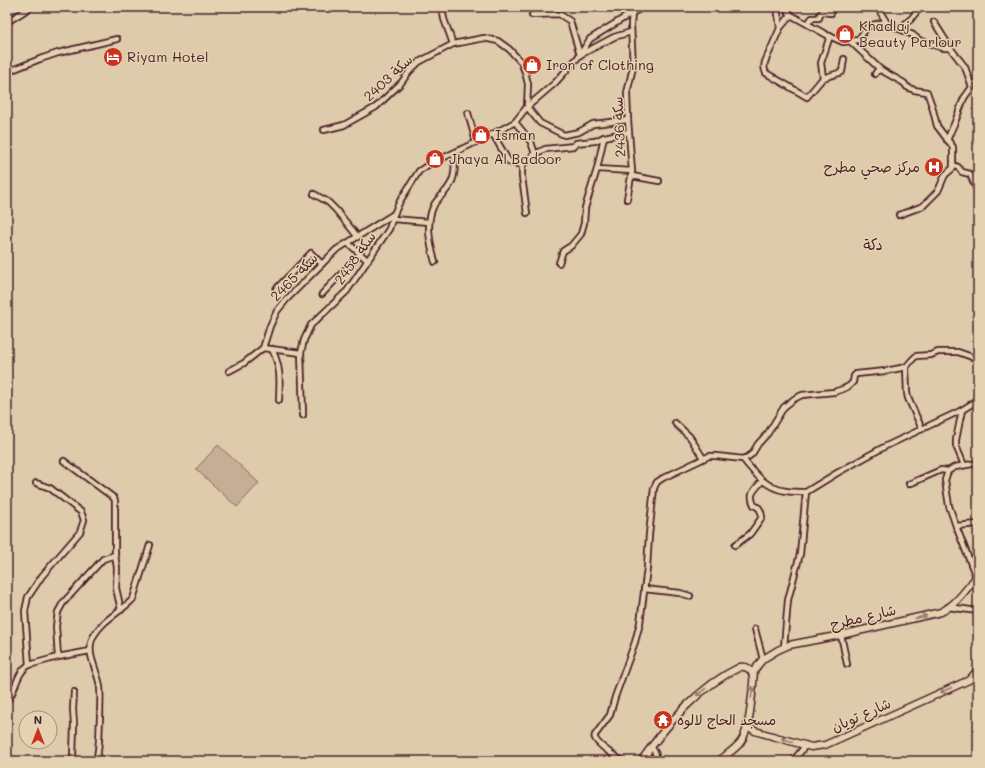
<svg xmlns="http://www.w3.org/2000/svg" width="985" height="768" viewBox="0 0 985 768" font-family="Mali,'Playpen Sans Arabic',sans-serif">
  <style>
    .green { fill: #c5ae95; stroke: #886660 }
    .lines { fill: none; stroke-linecap: round; stroke-linejoin: round }
    .street-casing { stroke: #4a1f2b; stroke-width: 8 }
    .secondary-casing { stroke: #4a1f2b; stroke-width: 9 }
    .street { stroke: #e4d2b0; stroke-width: 4.5 }
    .secondary { stroke: #e4d2b0; stroke-width: 6 }
    .oneway { stroke: #97786e }
    .labels { text-anchor: middle; stroke-width: 3; stroke-linejoin: round; paint-order: stroke }
    .poi-label { font-size: 14px; fill: #4a1f2b; stroke: #e4d2b0; text-anchor: start }
    .street-label { font-size: 14px; fill: #4a1f2b; stroke: #e4d2b0 }
    .neighbourhood-label { font-size: 15px; fill: #4a1f2b; stroke: #e4d2b0 }
  </style>
  <rect width="100%" height="100%" fill="#decbab"/>
  <filter id="ink" filterUnits="userSpaceOnUse"><feTurbulence type="fractalNoise" baseFrequency=".025" numOctaves="2"/><feDisplacementMap in="SourceGraphic" scale="8" xChannelSelector="R" yChannelSelector="G"/><feConvolveMatrix kernelMatrix="1 2 1 2 8 2 1 2 1" color-interpolation-filters="sRGB"/></filter>
  <g filter="url(#ink)">
    <!-- green -->
    <polygon class="green" points="218,445 259,483 237,507 196,469"/>
    <g class="lines">
      <defs>
        <g id="street">
          <polyline points="442,7 444,19 453,44"/>
          <polyline points="777,7 780,28"/>
          <polyline points="785,7 791,15 827,35 843,42 858,40 868,26 886,22"/>
          <polyline points="877,7 887,23 913,35 919,40 943,48 950,48"/>
          <polyline points="532,15 559,14 570,21 580,55 614,37 631,32"/>
          <path d="M791,15L780,28L765,62C764,66 764,70 766,73L807,97L823,78"/>
          <polyline points="7,22 31,7"/>
          <polyline points="934,22 951,49 965,67 972,87 964,98 955,122 947,140"/>
          <polyline points="807,24 812,18 819,18 820,14 822,12 831,13 831,7"/>
          <path d="M900,29C904,25 907,22 911,19C915,14 917,9 924,7"/>
          <polyline points="850,41 881,70 904,83 907,87 914,90 927,92 932,106 937,126 953,147 953,168 945,175 938,191 923,206 899,215"/>
          <polyline points="7,72 40,59 58,53 117,39"/>
          <polyline points="875,74 877,71 881,70"/>
          <polyline points="823,78 821,63 830,36"/>
          <polyline points="823,78 842,72 844,59"/>
          <polyline points="468,113 476,142"/>
          <polyline points="515,122 531,142 535,154 522,165 522,177 527,213"/>
          <polyline points="324,130 344,125 376,107 401,83 409,72 419,62 453,44 484,38 498,41 509,49 521,62 525,72 528,84 527,107 540,123 564,135 579,132 593,124 628,120"/>
          <polyline points="493,134 509,162 522,165"/>
          <polyline points="535,154 545,149 574,146 576,143 595,141 604,137 629,132"/>
          <polyline points="953,165 958,167 962,172 970,174 978,193"/>
          <polyline points="597,169 604,137"/>
          <polyline points="632,176 659,181"/>
          <polyline points="314,194 328,202 336,210 358,237"/>
          <polyline points="627,199 632,171"/>
          <polyline points="393,219 429,222"/>
          <polyline points="348,243 367,260"/>
          <path d="M435,262C430,244 425,223 434,205C437,199 444,194 448,188C456,178 455,165 454,153"/>
          <polyline points="559,263 563,251 571,246 581,234 584,223 585,208 597,169 632,171 628,120 627,93 633,67 631,25 632,13"/>
          <polyline points="276,289 311,253 322,264"/>
          <polyline points="322,294 360,254"/>
          <polyline points="263,348 301,353"/>
          <path d="M272,349C281,368 280,379 279,400"/>
          <polyline points="906,367 907,393 908,398 922,429"/>
          <polyline points="229,371 244,363 263,348 270,326 277,311 286,300 336,250 394,214"/>
          <polyline points="962,410 956,440 956,446 964,465"/>
          <polyline points="303,415 301,353 304,340 311,325 347,291 389,229 394,214 400,201 419,171 428,165 493,134 515,122 527,107 555,83 580,55 590,39 632,13 644,7"/>
          <polyline points="675,423 690,437 703,458"/>
          <path d="M743,459C755,474 766,488 786,491C792,492 799,492 806,492"/>
          <polyline points="64,461 114,498 115,501 115,555 117,568 116,588 121,610"/>
          <polyline points="909,484 941,470 948,471"/>
          <polyline points="956,526 978,524"/>
          <path d="M735,545L750,534L762,517L761,512L759,508L754,505C748,493 755,490 762,481"/>
          <polyline points="976,577 956,526 949,506 945,480 948,471 955,467 978,463"/>
          <polyline points="644,589 680,593 690,596"/>
          <polyline points="948,607 978,611"/>
          <polyline points="755,629 763,659"/>
          <polyline points="841,635 847,664"/>
          <polyline points="784,647 788,600 800,554 806,492 837,473 884,447 962,410 978,400"/>
          <polyline points="58,657 56,626 58,612 63,603 103,559 115,555"/>
          <polyline points="29,665 25,611 28,597 42,576 80,532 84,520 81,512 50,488 36,483"/>
          <polyline points="74,692 73,709 74,724 73,757 75,761"/>
          <path d="M7,700L10,697C16,687 18,671 29,665L58,657L90,651"/>
          <path d="M651,747C656,752 656,754 656,761"/>
          <path d="M96,761C100,747 99,732 100,718C100,708 101,697 100,687C98,670 85,654 93,637C102,620 121,612 133,599L150,545"/>
          <path d="M622,761C616,757 597,744 595,738C594,737 595,736 595,735L610,715L615,697L635,642L640,623L647,568L649,535L654,488L657,482L663,478L709,456H716L743,459L748,457L752,454L758,444L768,433L784,407L794,399L802,395L834,392L843,389L849,386L853,382L854,376L856,374L886,371L906,367L912,360L916,356L931,355L938,352H958L972,357"/>
          <polyline points="793,761 806,745"/>
        </g>
        <g id="secondary">
          <polyline points="747,726 755,731 811,747 825,745 969,680 978,670"/>
          <path d="M641,761C668,723 698,687 740,667C748,666 752,670 753,677"/>
          <path d="M719,761C726,755 734,750 740,743C751,729 752,691 754,672L758,665L763,659L778,650L789,645L841,635L941,612C957,604 967,588 978,575"/>
        </g>
      </defs>
      <!-- street casing -->
      <use href="#street" class="street-casing"/>
      <!-- secondary casing -->
      <use href="#secondary" class="secondary-casing"/>
      <!-- street -->
      <use href="#street" class="street"/>
      <!-- secondary -->
      <use href="#secondary" class="secondary"/>
    </g>
    <!-- one-way arrows -->
    <defs><path id="oneway-shaft" d="M-6 0H5M1.5-3L5.5 0L1.5 3" fill="none" stroke-width="1.6" stroke-linecap="round" stroke-linejoin="round"/></defs>
    <g class="oneway">
      <use href="#oneway-shaft" transform="translate(921 617) rotate(-13)"/>
      <use href="#oneway-shaft" transform="translate(946 690) rotate(156)"/>
      <use href="#oneway-shaft" transform="translate(701 692) rotate(142)"/>
      <use href="#oneway-shaft" transform="translate(752 692) rotate(-83)"/>
      <use href="#oneway-shaft" transform="translate(787 740) rotate(-165)"/>
    </g>
  </g>
  <!-- icons -->
  <defs>
    <symbol id="shop-disc" viewBox="-11 -11 22 22"><circle r="9.5" fill="#c8321e" stroke="#e4d2b0"/><path d="M-5-2.5h2.3a2.7 3.5 0 0 1 5.4 0H5L5.5 6h-11ZM-1.5-2.5h3a1.5 2.3 0 0 0-3 0Z" fill="#fff"/></symbol>
    <symbol id="hotel-disc" viewBox="-11 -11 22 22"><circle r="9.5" fill="#c8321e" stroke="#e4d2b0"/><path d="M-6-4.5h1.5V1H6V5H4.5V3h-9V5H-6ZM-4 0a1.8 1.8 0 1 1 3.6 0ZM.5 0V-2.5h3Q6-2.5 6 0Z" fill="#fff"/></symbol>
    <symbol id="hospital-disc" viewBox="-11 -11 22 22"><circle r="9.5" fill="#c8321e" stroke="#e4d2b0"/><path d="M-5-5h3v3.5h4V-5h3V5h-3V1.5h-4V5h-3Z" fill="#fff"/></symbol>
    <symbol id="temple-disc" viewBox="-11 -11 22 22"><circle r="9.5" fill="#c8321e" stroke="#e4d2b0"/><path d="M0-6L5-2H3V0L6.5 2.5H4V6H1.5V3h-3V6H-4V2.5H-6.5L-3 0V-2H-5Z" fill="#fff"/></symbol>
  </defs>
  <g fill-rule="evenodd">
    <use href="#shop-disc" x="834" y="23" width="22" height="22"/>
    <use href="#hotel-disc" x="102" y="46" width="22" height="22"/>
    <use href="#shop-disc" x="521" y="54" width="22" height="22"/>
    <use href="#shop-disc" x="470" y="124" width="22" height="22"/>
    <use href="#shop-disc" x="424" y="148" width="22" height="22"/>
    <use href="#hospital-disc" x="923" y="156" width="22" height="22"/>
    <use href="#temple-disc" x="652" y="709" width="22" height="22"/>
  </g>
  <g class="labels">
    <!-- poi labels -->
    <g class="poi-label">
      <text x="859" y="31">Khadlaj<tspan x="859" dy="16">Beauty Parlour</tspan></text>
      <text x="127" y="62">Riyam Hotel</text>
      <text x="546" y="70">Iron of Clothing</text>
      <text x="495" y="140">Isman</text>
      <text x="449" y="164">Jhaya Al Badoor</text>
      <text x="920" y="172" text-anchor="end">مركز صحي مطرح</text>
      <text x="677" y="725">مسجد الحاج لالوه</text>
    </g>
    <!-- street labels -->
    <g class="street-label">
      <text transform="translate(388 78) rotate(-43)" y="5">سكة 2403</text>
      <text transform="translate(619 127) rotate(-93)" y="5">سكة 2436</text>
      <text transform="translate(355 258) rotate(-55)" y="5">سكة 2458</text>
      <text transform="translate(294 277) rotate(-46)" y="5">سكة 2465</text>
      <text transform="translate(863 617) rotate(-13)" y="5">شارع مطرح</text>
      <text transform="translate(861 715) rotate(-24)" y="5">شارع تويان</text>
    </g>
    <!-- neighbourhood labels -->
    <g class="neighbourhood-label">
      <text x="873" y="250">دكة</text>
    </g>
  </g>
  <!-- margin -->
  <rect width="985" height="768" fill="none" stroke="#e4d2b0" stroke-width="24"/>
  <rect x="12" y="12" width="961" height="744" fill="none" stroke="#4a1f2b" stroke-width="1.5" filter="url(#ink)"/>
  <!-- north arrow -->
  <g transform="translate(38 730)"><circle r="19" fill="#e4d2b0" stroke="#a68a7b"/>
  <path d="M0-3L7 15L0 10L-7 15Z" fill="#c8321e"/>
  <text y="-6" font-size="11" font-weight="bold" text-anchor="middle" fill="#4a1f2b">N</text>
  </g>
</svg>
